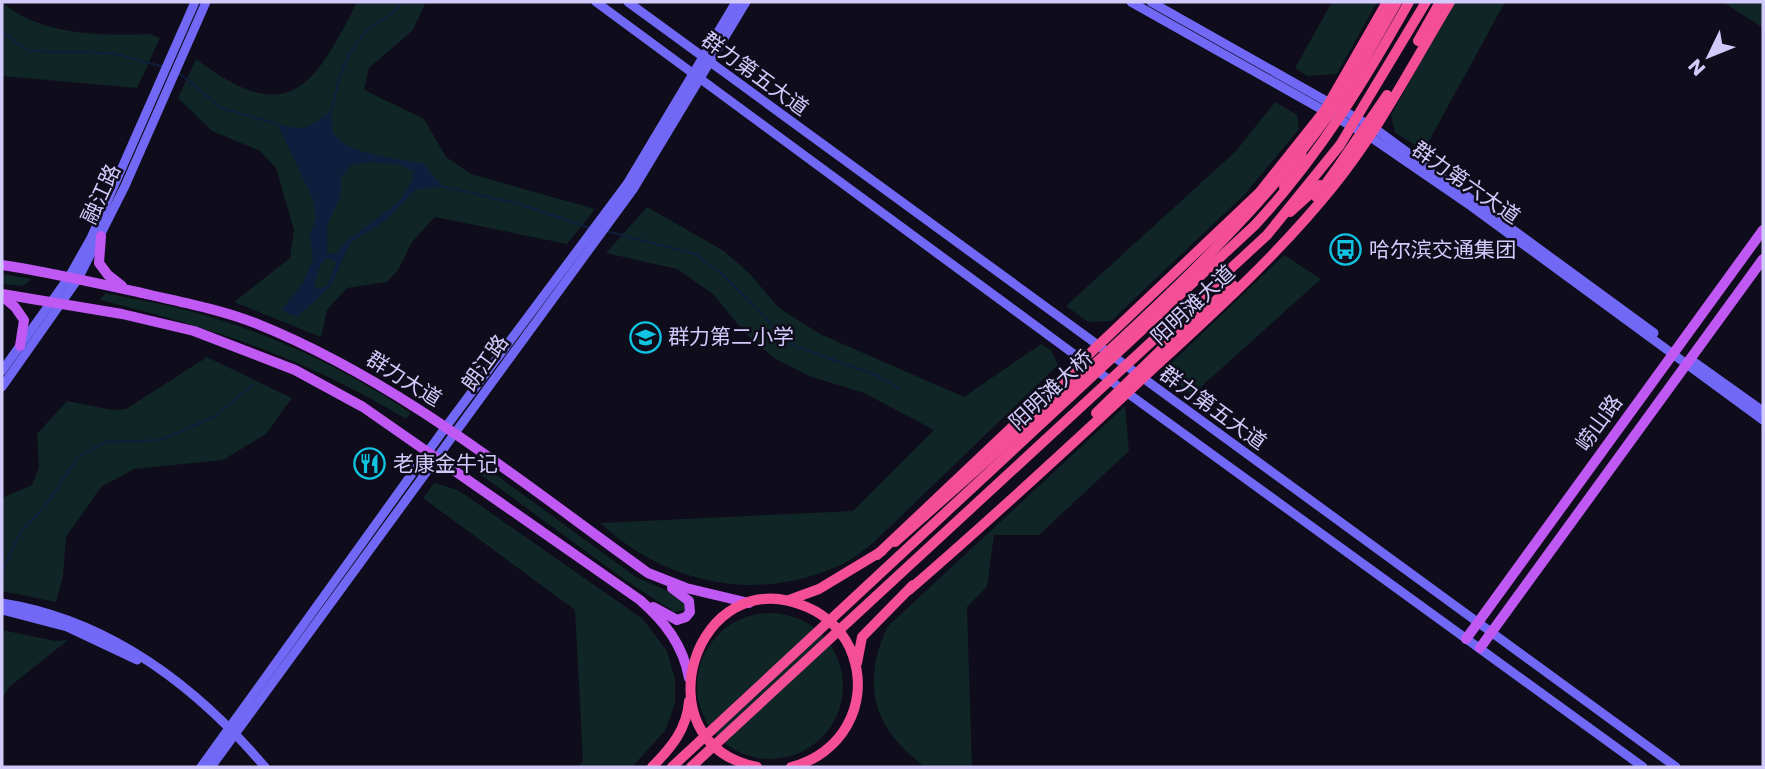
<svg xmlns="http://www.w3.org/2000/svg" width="1765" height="769" viewBox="0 0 1765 769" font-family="Poppins,'Noto Sans SC',sans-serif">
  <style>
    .green { fill: #102525 }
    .water { fill: #0e1f3d; fill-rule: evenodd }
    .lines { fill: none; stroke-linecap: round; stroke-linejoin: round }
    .stream { stroke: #0e1f3d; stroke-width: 2 }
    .secondary { stroke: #7168f5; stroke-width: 9 }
    .primary { stroke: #c059f4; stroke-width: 10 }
    .highway { stroke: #f34e96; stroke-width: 10 }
    .highway-bridge { stroke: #f34e96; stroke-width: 10 }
    .labels { text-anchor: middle; stroke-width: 5; stroke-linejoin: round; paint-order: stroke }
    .street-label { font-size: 21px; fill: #d2cafb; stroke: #0f0c1b }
    .poi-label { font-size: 21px; fill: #d2cafb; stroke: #0f0c1b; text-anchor: start }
  </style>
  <rect width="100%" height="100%" fill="#0f0c1b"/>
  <!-- green -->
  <g class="green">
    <path d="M2,2C39,35 101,36 149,34L160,38L137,88L2,76Z"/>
    <path d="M357,2H426L413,30L369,68L364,90L424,119L446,157L471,174L595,209L567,244L435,217L412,242L398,270L387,282L347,288L327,310L321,337L234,302L290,258L294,230L276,168L260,151L212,131L178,98L196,59C287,128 313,90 357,2Z"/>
    <polygon points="1332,2 1377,2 1337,74 1307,76 1295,68"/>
    <polygon points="1454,2 1505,2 1424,150 1395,133 1391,115"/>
    <polygon points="1723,2 1763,3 1763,28"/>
    <polygon points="1275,102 1297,115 1299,129 1245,194 1111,321 1088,322 1066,306 1236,151"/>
    <path d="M647,207L724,251L750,274L779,308L820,334L964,397L1041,344L1051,350L1058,365L872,544C861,552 849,562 836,567C753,603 665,583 600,523L853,511L934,430L864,393L809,376L774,358L745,333L713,294L677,269L606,253Z"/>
    <polygon points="1284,255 1321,279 1192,395 1163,371"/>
    <polygon points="2,274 32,279 23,286 2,284"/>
    <path d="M105,293C138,300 172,305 204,315C278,337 347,370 411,413L406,419C305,358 213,328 100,300Z"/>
    <polygon points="207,357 292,398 266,434 223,460 134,469 101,487 66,537 63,576 56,602 2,591 2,498 32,485 39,467 37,434 67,401 112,410 126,409"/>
    <path d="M1125,406L1129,451L1039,535H994L987,587L967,607L972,767H925C873,728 861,686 887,627Z"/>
    <polygon points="484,466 636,577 681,597 686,603 686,610 674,612 625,580 477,472"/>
    <polygon points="434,483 458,490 643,619 667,651 675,679 675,703 665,731 632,767 577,767 583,762 575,610 423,498"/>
    <circle cx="770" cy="686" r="73"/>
    <polygon points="2,630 56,641 68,640 8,688 2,699"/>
  </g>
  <!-- water -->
  <path class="water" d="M331,111C332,118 331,128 334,134C347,155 402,159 424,164L443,187L416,189L385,221L351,242L330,287L297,317L281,310L304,281L313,259L310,235L316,218L313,200L277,123C303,133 309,127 331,111ZM372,162L402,165L413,172C410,209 355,225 337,254L327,253V225L341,196V177L352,165ZM328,258L336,262L328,285L320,289L314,286L321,263Z"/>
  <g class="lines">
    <!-- stream -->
    <g class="stream">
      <polyline points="2,32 29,51 112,53 164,67"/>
      <polyline points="179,73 221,108 277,124"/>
      <path d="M330,114C340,79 342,52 373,26C384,16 395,16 401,2"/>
      <polyline points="441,186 519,204 590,228"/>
      <polyline points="606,231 695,254 723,275 792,345 876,375 900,389"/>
      <polyline points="2,571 20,533 46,505 78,457 105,442 161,440 214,417 252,385"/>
    </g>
    <!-- secondary -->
    <g class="secondary">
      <polyline points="596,2 1082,360 1643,767"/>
      <polyline points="628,2 1676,767"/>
      <polyline points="1131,2 1369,136 1471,206 1763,420"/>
      <polyline points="1151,2 1374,128 1654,333"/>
      <polyline points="1694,362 1763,411"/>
      <polyline points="2,371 69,277 91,238 195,2"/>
      <polyline points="2,387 78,279 125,186 206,2"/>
      <path d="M2,603C110,620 196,686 265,767"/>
      <polyline points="2,610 67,627 137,660"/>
      <polyline points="201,767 445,428 627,184 736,2"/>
      <polyline points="211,767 634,188 746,2"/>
    </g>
    <!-- primary -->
    <g class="primary">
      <polyline points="101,236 99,263 108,275 122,286"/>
      <path d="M2,265C49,272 95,283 142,293C180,302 219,309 255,323C400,381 522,483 648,573L686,588L749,603"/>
      <path d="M2,294L122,314L194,331L295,370L363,407L640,600C665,622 683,645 689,678"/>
      <polyline points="2,296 15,307 24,320 20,346"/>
      <polyline points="653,607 677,620 686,617 690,612 689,601 672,588"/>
      <polyline points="1466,639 1763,230"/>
      <polyline points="1480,648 1763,259"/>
    </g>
    <!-- highway -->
    <g class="highway">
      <polyline points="1418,41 1440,2"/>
      <polyline points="1355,76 1397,2"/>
      <polyline points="1284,187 1302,156"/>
      <polyline points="1316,197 1335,171"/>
      <polyline points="1290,212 1320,185"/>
      <polyline points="1180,333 1233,285"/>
      <polyline points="895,542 1071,386"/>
      <polyline points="877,555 1259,193 1325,110 1387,2"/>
      <path d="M909,590C989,521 1067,449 1144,377C1209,317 1275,258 1331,189C1378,132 1412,65 1450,2"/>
      <polyline points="789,600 819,589 882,551"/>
      <polyline points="857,663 862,637 913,585"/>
      <path d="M652,767C671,748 687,729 689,701"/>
      <path d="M757,767C637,743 695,558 807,607C828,616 846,634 853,656C870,705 841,755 791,767"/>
    </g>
    <!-- highway-bridge -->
    <g class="highway-bridge">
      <polyline points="1335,171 1387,95"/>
      <path d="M1071,386C1174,290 1279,196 1355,76"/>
      <polyline points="1096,413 1170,341 1195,308"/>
      <path d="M672,767L1255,225C1318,157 1364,82 1409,2"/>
      <polyline points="691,767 1267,235 1340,145 1426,2"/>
    </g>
  </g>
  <!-- icons -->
  <defs>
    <symbol id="bus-ring" viewBox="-11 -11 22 22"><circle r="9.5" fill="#0f0c1b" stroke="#10c4e2" stroke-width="1.5"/><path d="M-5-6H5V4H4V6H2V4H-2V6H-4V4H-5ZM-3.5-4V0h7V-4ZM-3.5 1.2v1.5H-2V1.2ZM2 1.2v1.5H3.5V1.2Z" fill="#10c4e2"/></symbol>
    <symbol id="school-ring" viewBox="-11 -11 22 22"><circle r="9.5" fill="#0f0c1b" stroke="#10c4e2" stroke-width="1.5"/><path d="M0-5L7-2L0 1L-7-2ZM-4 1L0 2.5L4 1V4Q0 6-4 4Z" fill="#10c4e2"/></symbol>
    <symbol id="restaurant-ring" viewBox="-11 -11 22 22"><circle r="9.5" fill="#0f0c1b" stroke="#10c4e2" stroke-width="1.5"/><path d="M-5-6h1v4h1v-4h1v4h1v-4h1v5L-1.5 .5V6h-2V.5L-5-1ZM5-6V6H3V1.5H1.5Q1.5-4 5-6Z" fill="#10c4e2"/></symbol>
  </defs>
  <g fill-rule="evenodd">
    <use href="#bus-ring" x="1328" y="232" width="35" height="35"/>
    <use href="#school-ring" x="628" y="320" width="35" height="35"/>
    <use href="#restaurant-ring" x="352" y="446" width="35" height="35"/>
  </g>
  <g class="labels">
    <!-- street labels -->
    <g class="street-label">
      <text transform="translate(755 74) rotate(36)" y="7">群力第五大道</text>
      <text transform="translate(1466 183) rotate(35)" y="7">群力第六大道</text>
      <text transform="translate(101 194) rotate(-65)" y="7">融江路</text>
      <text transform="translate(1193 305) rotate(-43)" y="7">阳明滩大道</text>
      <text transform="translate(485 363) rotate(-54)" y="7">朗江路</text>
      <text transform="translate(404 379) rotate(32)" y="7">群力大道</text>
      <text transform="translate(1051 390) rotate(-43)" y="7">阳明滩大桥</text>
      <text transform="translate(1213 408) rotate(36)" y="7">群力第五大道</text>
      <text transform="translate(1599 423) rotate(-54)" y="7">崂山路</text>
    </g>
    <!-- poi labels -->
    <g class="poi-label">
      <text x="1369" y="257">哈尔滨交通集团</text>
      <text x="668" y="344">群力第二小学</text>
      <text x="393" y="471">老康金牛记</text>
    </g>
  </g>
  <!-- border -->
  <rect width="1765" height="769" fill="none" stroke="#d2cafb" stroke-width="7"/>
  <!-- north arrow -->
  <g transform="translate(1709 56) rotate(227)" stroke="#0f0c1b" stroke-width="5" paint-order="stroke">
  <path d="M0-5L12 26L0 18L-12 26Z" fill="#d2cafb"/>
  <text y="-10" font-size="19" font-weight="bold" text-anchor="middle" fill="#d2cafb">N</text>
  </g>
</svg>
